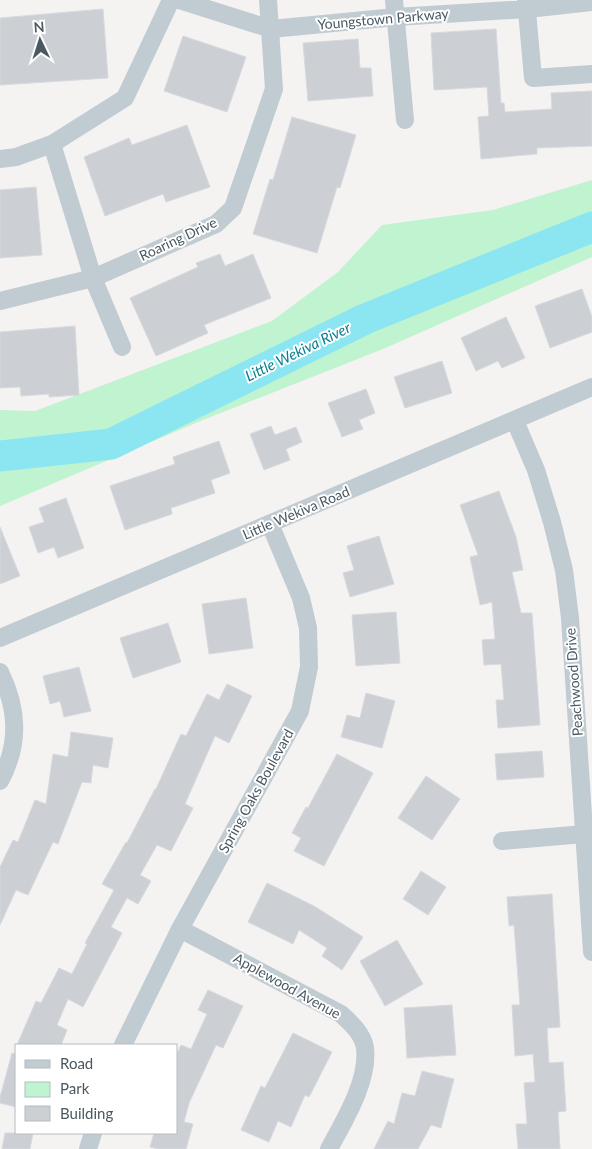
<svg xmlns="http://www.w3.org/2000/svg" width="592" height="1149" viewBox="0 0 592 1149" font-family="Lato,sans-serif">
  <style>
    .green { fill: #c0f3cf }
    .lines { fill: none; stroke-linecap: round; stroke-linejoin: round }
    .river { stroke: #8be6f2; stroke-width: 31 }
    .building { fill: #ccd0d5; stroke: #d6d9de }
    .street { stroke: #c0cbd2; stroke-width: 18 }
    .labels { text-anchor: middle; stroke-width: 4; stroke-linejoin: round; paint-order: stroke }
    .street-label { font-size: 14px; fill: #495861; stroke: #fff }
    .water-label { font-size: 15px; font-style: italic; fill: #077e8f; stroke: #fff }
  </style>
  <rect width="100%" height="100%" fill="#f5f2f2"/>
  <!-- green -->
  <polygon class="green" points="592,180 592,257 383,349 203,420 0,506 0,410 35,411 272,321 338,272 382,225 493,210"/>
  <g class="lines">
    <!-- river -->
    <polyline class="river" points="0,456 111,444 365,319 592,227"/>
  </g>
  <!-- building -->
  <g class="building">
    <polygon points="103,9 108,78 0,85 0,18"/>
    <polygon points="496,29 501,103 504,103 505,112 552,109 551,93 592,91 592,146 537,148 537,154 481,159 478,117 489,116 487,87 434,90 431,33"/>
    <polygon points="183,36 246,57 227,112 164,91"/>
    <polygon points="358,39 360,68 371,68 373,96 308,101 303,43"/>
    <polygon points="292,117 356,135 340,188 337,187 317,253 253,234 270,179 273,180"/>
    <polygon points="187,125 210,187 166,202 163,194 105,216 84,157 129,138 132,145"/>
    <polygon points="36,187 42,255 0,258 0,190"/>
    <polygon points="220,254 225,266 253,254 271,298 204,325 208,333 156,356 130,298 198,267 196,263"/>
    <polygon points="582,289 592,317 592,332 550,348 535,306"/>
    <polygon points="506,317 525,358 502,368 498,361 476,371 461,338"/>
    <polygon points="75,326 79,395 49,397 49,394 21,396 20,387 0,388 0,332"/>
    <polygon points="442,361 452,393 405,408 394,377"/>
    <polygon points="366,389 375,413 359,420 363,429 342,437 328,403"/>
    <polygon points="271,426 275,435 296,427 302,442 286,449 290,460 264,470 250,434"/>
    <polygon points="219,441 230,473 211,480 215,493 171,508 172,514 125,530 110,486 175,464 173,457"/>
    <polygon points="499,491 516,537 523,570 512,572 521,613 532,613 540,725 498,728 496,700 504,700 501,664 484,665 482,640 495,639 492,602 480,605 470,557 478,555 460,505"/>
    <polygon points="66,498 84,548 58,558 54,547 38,553 29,527 44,522 39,508"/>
    <polygon points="0,527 20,576 0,584"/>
    <polygon points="379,536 394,584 350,597 343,573 354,570 347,546"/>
    <polygon points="246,598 253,648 209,654 202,604"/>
    <polygon points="396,612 400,663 356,666 352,615"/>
    <polygon points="168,623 181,662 133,678 120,638"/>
    <polygon points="79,667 91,711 64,717 60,701 50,704 43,676"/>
    <polygon points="227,684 252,696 229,743 215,736 185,804 193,808 171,851 157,845 140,875 151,881 138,904 127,898 111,927 122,933 83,1007 68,999 57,1025 67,1030 61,1045 17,1045 36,1001 41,1003 59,968 72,974 87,944 85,943 114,890 102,884 126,842 127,843 155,789 156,789 181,734 186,736 207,694 219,700"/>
    <polygon points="366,693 395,701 382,748 341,737 347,715 360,718"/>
    <polygon points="71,732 113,738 108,768 93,765 91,783 82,782 58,844 53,842 28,895 16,890 0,925 0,867 13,840 18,842 35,800 46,804 53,754 68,757"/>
    <polygon points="542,751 544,777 497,780 495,754"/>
    <polygon points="337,754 373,773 324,866 294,851 301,838 292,833 306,807 308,808"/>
    <polygon points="426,776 460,799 432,840 398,818"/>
    <polygon points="421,871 446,887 428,915 403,899"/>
    <polygon points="267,883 314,906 363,937 342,970 322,956 327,948 299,930 293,944 248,922"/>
    <polygon points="552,894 560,1027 547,1028 549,1063 563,1062 566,1111 558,1112 560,1149 518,1149 516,1124 527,1124 524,1083 535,1082 533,1054 515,1056 512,1005 520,1005 514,925 509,926 507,897"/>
    <polygon points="397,940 423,984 385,1006 360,961"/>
    <polygon points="208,990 243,1006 223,1048 216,1045 189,1103 184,1122 193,1124 186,1149 158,1149 150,1147 154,1133 176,1133 176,1056 181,1045 191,1049 207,1014 198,1010"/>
    <polygon points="452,1005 456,1055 407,1058 404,1008"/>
    <polygon points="293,1033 332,1052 309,1097 305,1095 291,1127 278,1121 269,1142 241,1130 261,1086 265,1088"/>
    <polygon points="12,1053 16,1054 16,1107 0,1103 0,1097"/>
    <polygon points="422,1071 454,1079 441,1128 431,1125 418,1149 374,1149 388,1121 394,1124 402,1093 415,1096"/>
    <polygon points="5,1133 33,1133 30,1149 2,1149"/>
  </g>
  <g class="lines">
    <!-- street -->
    <g class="street">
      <polyline points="179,0 271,29 396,17 528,9 592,2"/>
      <polyline points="394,0 405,120"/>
      <polyline points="526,0 533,78 592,74"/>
      <polyline points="52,144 93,278 122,347"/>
      <polyline points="0,159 16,157 52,144 125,98 171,0"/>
      <polyline points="0,301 93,278 216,224 233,208 274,89 268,0"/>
      <polyline points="515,421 536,470 552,522 564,570 570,618 592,952"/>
      <polyline points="0,638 592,387"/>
      <path d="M0,672C18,709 20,744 0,781"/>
      <polyline points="502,841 584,834"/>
      <path d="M180,929L341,1014C351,1023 363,1034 365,1048C369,1081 344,1121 329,1149"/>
      <polyline points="123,1045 180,929 300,711 309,667 308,628 301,598 270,524"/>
      <polyline points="88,1149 93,1133"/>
    </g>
  </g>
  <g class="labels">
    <!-- street labels -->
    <g class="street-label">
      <text transform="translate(383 19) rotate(-5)" y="5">Youngstown Parkway</text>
      <text transform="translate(178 239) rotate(-25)" y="5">Roaring Drive</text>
      <text transform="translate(296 513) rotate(-23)" y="5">Little Wekiva Road</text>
      <text transform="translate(574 682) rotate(-94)" y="5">Peachwood Drive</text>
      <text transform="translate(256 791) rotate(-61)" y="5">Spring Oaks Boulevard</text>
      <text transform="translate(287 986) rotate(29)" y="5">Applewood Avenue</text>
    </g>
    <!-- water labels -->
    <g class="water-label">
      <text transform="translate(298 352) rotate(-26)" y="5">Little Wekiva River</text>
    </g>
  </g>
  <!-- legend -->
  <rect x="15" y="1044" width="162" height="90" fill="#ffffff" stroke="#b6bcc0"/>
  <rect x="25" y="1060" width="25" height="8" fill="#c0cbd2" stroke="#b6bcc0"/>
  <text x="60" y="1069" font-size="15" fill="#495861">Road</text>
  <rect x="25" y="1082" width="25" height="15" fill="#c0f3cf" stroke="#b6bcc0"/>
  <text x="60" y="1094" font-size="15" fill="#495861">Park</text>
  <rect x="25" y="1106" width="25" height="15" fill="#ccd0d5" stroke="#b6bcc0"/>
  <text x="60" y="1119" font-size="15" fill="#495861">Building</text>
  <!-- north arrow -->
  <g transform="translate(40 40) rotate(356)" stroke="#ffffff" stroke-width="4" paint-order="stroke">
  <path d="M0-4L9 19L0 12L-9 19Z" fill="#495861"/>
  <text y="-8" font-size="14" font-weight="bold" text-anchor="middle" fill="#495861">N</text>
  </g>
</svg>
